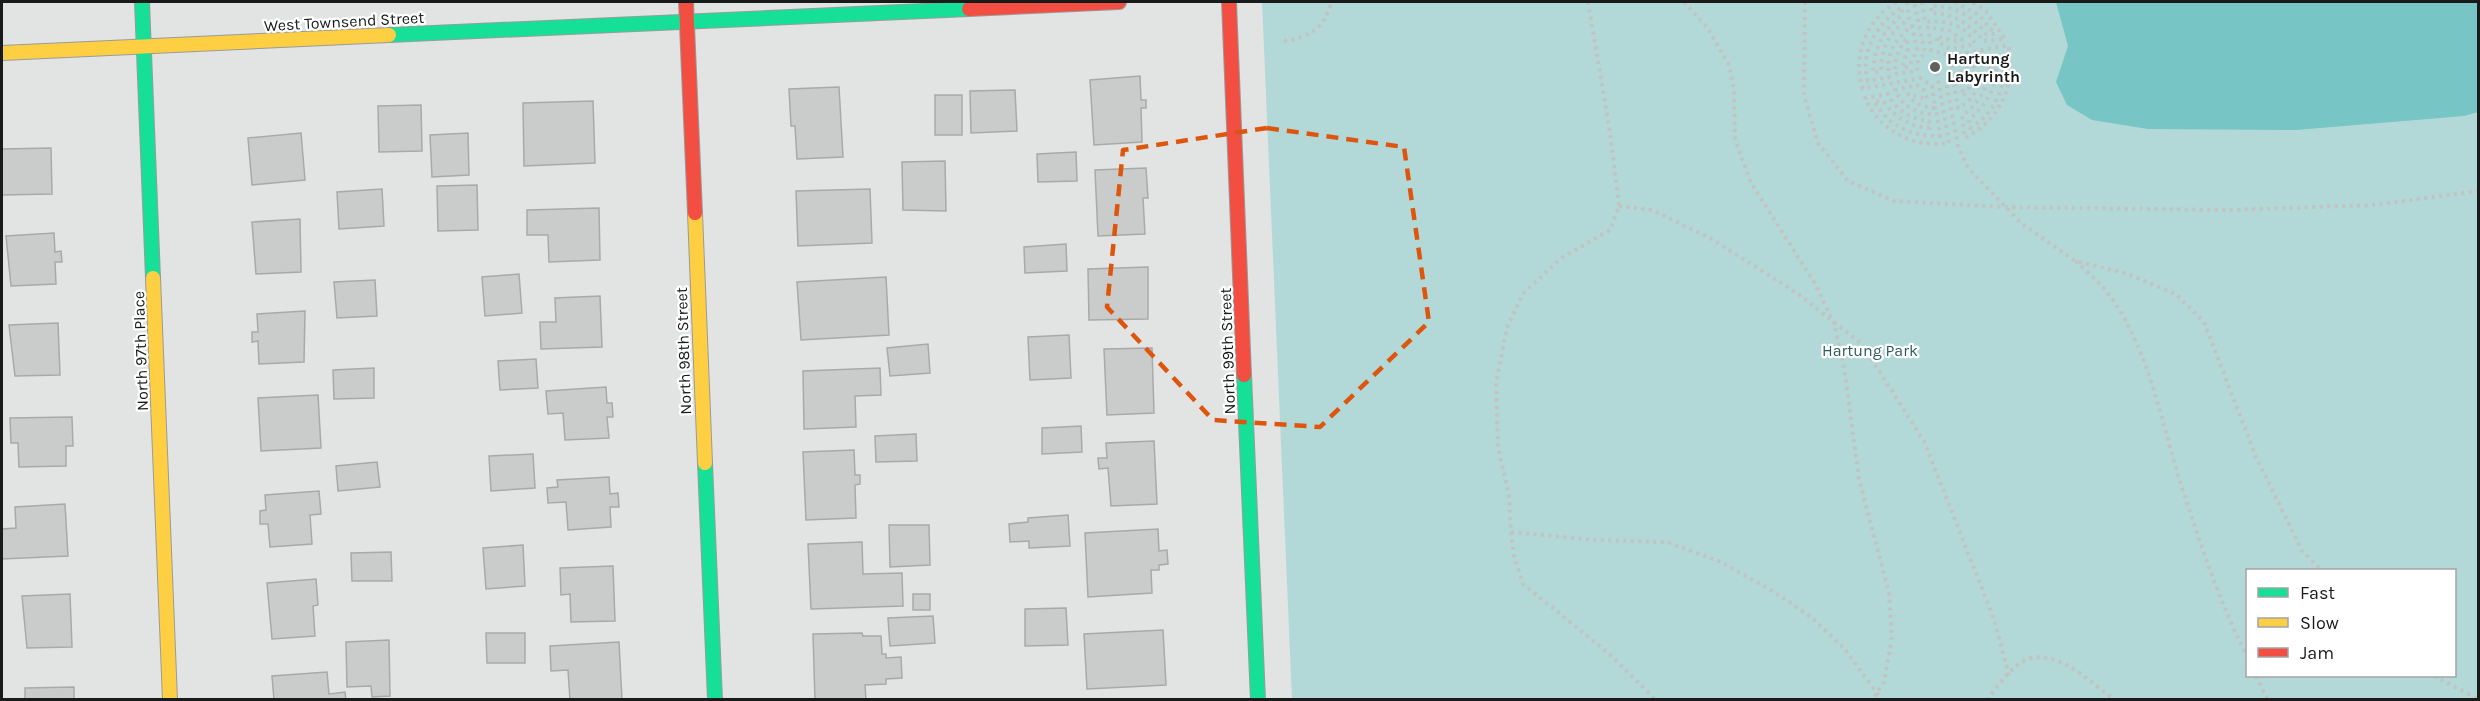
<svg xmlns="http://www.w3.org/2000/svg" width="2480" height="701" viewBox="0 0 2480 701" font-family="Karla,sans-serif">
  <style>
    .green { fill: #b2d9d7; fill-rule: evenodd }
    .water { fill: #77c5c4 }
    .building { fill: #cacccb; stroke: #a8aaa9; stroke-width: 1.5 }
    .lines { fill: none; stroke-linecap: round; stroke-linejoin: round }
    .fast-casing { stroke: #999b9b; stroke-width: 16 }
    .slow-casing { stroke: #999b9b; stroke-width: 16 }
    .jam-casing { stroke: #999b9b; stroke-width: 16 }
    .path { stroke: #c2c3c3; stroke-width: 4; stroke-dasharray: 3 4.5; stroke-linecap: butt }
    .fast { stroke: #16e098; stroke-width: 14 }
    .slow { stroke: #ffcf43; stroke-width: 14 }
    .jam { stroke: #f24e42; stroke-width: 14 }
    .marked { fill: none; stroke: #de560d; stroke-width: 4.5; stroke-dasharray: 12 8; stroke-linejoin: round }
    .poi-dot { fill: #5f6161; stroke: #fff; stroke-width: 2 }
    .labels { text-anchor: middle; stroke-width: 4.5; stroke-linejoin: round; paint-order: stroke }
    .street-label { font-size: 16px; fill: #191b1b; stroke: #fff }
    .poi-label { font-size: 16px; font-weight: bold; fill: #191b1b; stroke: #fff; text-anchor: start }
    .park-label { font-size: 16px; fill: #2d5d5b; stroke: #fff }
  </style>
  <rect width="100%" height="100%" fill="#e1e4e3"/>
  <!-- green -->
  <path class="green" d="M1262,2H2478V699H1292ZM2248,570H2454V676H2248Z"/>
  <!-- water -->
  <polygon class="water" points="2056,2 2478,2 2478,112 2464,116 2296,130 2148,129 2092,120 2067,105 2056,82 2068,46"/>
  <!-- building -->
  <g class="building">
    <polygon points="1140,76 1141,100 1146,100 1146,108 1141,108 1142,142 1094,145 1090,80"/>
    <polygon points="839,87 843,157 797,159 795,126 791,126 789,89"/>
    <polygon points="1015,90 1017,131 971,133 970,91"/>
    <rect x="935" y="95" width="27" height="40"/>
    <polygon points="593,101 595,163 524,166 523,103"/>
    <polygon points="421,105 422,151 379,152 378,106"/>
    <polygon points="301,133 305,180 252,185 248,138"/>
    <polygon points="468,133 469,175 432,177 430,135"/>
    <polygon points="51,148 52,194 2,195 2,149"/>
    <polygon points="1076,152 1077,181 1038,182 1037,154"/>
    <polygon points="945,161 946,211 903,210 902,162"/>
    <polygon points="1146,168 1148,198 1143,198 1145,234 1098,236 1095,170"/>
    <polygon points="477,185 478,230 438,231 437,186"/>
    <polygon points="382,189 384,226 339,229 337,192"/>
    <polygon points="870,189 872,243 798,246 796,191"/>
    <polygon points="599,208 600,260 549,262 548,235 527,235 527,210"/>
    <polygon points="300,219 301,272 256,274 252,222"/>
    <polygon points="54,233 55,252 61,251 62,262 55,262 56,284 11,286 6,236"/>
    <polygon points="1066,244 1067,271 1025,273 1024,247"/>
    <polygon points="1148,267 1148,319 1089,320 1088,269"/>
    <polygon points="519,274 522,313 485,316 482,277"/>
    <polygon points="886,277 889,335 801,340 797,282"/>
    <polygon points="375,280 377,316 337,318 334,282"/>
    <polygon points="600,296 602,347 541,349 540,322 556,322 555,298"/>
    <polygon points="305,311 304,362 259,364 258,341 252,342 252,332 258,332 257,314"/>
    <polygon points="58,323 60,375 15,376 9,325"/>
    <polygon points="1069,335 1071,378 1030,380 1028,337"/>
    <polygon points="928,344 930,373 890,376 887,348"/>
    <polygon points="1152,348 1154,413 1107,415 1104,349"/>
    <polygon points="536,359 538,388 500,390 498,361"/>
    <polygon points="374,368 374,398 334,399 333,370"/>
    <polygon points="880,368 881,395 855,396 856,427 804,429 803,371"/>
    <polygon points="606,387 607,403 612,403 613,417 607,417 609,438 565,440 563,413 548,414 546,391"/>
    <polygon points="318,395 321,448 261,451 258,398"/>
    <polygon points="72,417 73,446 66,446 66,466 19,467 18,443 11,443 10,418"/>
    <polygon points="1081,426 1082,452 1042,454 1042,428"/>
    <polygon points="916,434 917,461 876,462 875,436"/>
    <polygon points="1154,441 1157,504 1111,506 1108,468 1099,469 1098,458 1107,458 1106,443"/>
    <polygon points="854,450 855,475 860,475 860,484 855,485 856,518 806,520 803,452"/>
    <polygon points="533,454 535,488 491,491 489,456"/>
    <polygon points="377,462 380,487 338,491 336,466"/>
    <polygon points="609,477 610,494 618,493 619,507 610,507 611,527 568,530 566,502 548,503 547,488 558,487 557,480"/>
    <polygon points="319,491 321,514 310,515 312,544 270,547 268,524 260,524 260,511 266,510 265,495"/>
    <polygon points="65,504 68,556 2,559 2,529 16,528 15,507"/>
    <polygon points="1068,515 1070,546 1029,548 1029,541 1010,542 1009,524 1028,522 1028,518"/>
    <polygon points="889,525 929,525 930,565 890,567"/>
    <polygon points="1158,529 1159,551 1167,550 1168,564 1159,565 1159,570 1151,570 1152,593 1088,597 1085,533"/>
    <polygon points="862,542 863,574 902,573 903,606 811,609 808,544"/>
    <polygon points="523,545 525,586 486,589 483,548"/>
    <polygon points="391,552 392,581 352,581 351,553"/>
    <polygon points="613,566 615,621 571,622 570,594 561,595 560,568"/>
    <polygon points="316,579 318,605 313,606 315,636 272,639 267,583"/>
    <polygon points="70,594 72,647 27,648 22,596"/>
    <rect x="913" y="594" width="17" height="16"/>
    <polygon points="1066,608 1068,645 1025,646 1025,609"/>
    <polygon points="933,616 935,643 890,646 888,618"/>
    <polygon points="1163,630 1166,685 1087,689 1084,634"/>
    <polygon points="486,633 525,633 525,663 487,663"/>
    <polygon points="862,633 863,636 881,636 882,654 886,654 886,658 901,657 902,678 886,679 886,684 865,685 866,700 815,700 813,634"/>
    <polygon points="389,640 390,696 372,697 371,686 347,687 346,642"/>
    <polygon points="619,642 622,700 570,700 568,670 551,671 550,646"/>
    <polygon points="327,672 329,694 345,692 346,700 274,700 272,676"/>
    <polygon points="74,687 74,700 25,700 25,688"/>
  </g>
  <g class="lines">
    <defs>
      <g id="fast">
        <polyline points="142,2 153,278"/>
        <polyline points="389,35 969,9"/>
        <polyline points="1244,375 1258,700"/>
        <polyline points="705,463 715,700"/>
      </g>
      <g id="slow">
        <polyline points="2,53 389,35"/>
        <polyline points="695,213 705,463"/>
        <polyline points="153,278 170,700"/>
      </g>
      <g id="jam">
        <polyline points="686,2 695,213"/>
        <polyline points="1229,2 1244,375"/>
        <polyline points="969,9 1119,2"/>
      </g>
    </defs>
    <!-- fast casing -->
    <use href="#fast" class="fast-casing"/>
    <!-- slow casing -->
    <use href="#slow" class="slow-casing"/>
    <!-- jam casing -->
    <use href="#jam" class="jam-casing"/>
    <!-- path -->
    <g class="path">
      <polyline points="1588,2 1610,132 1619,206 1610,230 1560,259 1523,294 1507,327 1496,383 1498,447 1509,495 1511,532 1595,540 1667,542 1721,562 1774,592 1811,617 1844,648 1882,700"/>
      <polyline points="1684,2 1707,27 1729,65 1734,91 1735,139 1751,183 1814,282 1834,323 1844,367 1859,479 1889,593 1892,637 1884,682 1872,700"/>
      <polyline points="1805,2 1804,96 1818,143 1848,181 1894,201 2004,207 2229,210 2373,205 2478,191"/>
      <path d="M1896,2C1867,20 1851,56 1863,89L1920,78L1932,86L1935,108C1923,107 1915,105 1908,94L1927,99L1925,91L1917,85L1895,90C1903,108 1918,115 1937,114L1940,136C1913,137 1888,126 1874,101H1883C1895,117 1909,127 1930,128L1929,121C1911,119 1895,110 1888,94L1865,98C1880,132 1914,148 1949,143L1936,68"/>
      <path d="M1907,2L1909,20C1889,30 1881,50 1881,71L1873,73C1874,48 1883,30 1902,15V7C1878,23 1859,51 1868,81L1889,77C1886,55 1894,39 1912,26L1917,50L1909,67H1902L1908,49L1907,38C1898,50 1894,59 1895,74L1917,71L1918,60L1925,53L1914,2"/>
      <path d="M1922,2L1925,22C1942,19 1968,25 1975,44L1951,49L1937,42V36L1953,41L1962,40L1950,31L1928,27L1931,50L1951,56L2008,45C2017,85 2001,118 1965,138L1962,116C1979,103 1989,87 1989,65L1996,64C1997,89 1986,104 1969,120L1970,128C1995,114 2008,84 2003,55L1981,59C1983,78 1976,100 1958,108L1954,86L1961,70L1967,69L1962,87L1963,96C1972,86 1976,74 1973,60L1952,64V73L1946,82L1958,146L1968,168L2021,223L2075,261L2125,273L2176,294L2204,322L2256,457L2302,551L2321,570"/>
      <path d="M1955,2L1979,15L1995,34H1986C1974,16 1953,5 1931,6V13C1953,13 1971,24 1983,41L2005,39L1986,11L1972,2"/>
      <path d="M1284,41C1310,38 1325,27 1331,2"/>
      <polyline points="1619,206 1652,210 1710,238 1797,293 1862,344 1924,441 1994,619 2009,675"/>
      <path d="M2076,261C2086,271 2099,282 2108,293C2148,348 2159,412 2178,475C2198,537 2218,600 2248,658"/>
      <polyline points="1511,532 1514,556 1523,584 1607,652 1656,700"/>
      <polyline points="2256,676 2268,700"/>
      <polyline points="2434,676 2478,699"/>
      <path d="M1987,700C1997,687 2011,666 2026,660C2057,647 2091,683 2115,700"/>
    </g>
    <!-- fast -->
    <use href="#fast" class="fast"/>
    <!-- slow -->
    <use href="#slow" class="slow"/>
    <!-- jam -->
    <use href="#jam" class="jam"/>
  </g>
  <!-- marked area -->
  <path class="marked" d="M1267,128L1404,147L1429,322L1320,427L1213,420L1107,307L1123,150Z"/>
  <!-- markers -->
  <circle class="poi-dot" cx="1935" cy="67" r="6"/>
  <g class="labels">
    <!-- street labels -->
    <g class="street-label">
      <text transform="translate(344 21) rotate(-3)" y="6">West Townsend Street</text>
      <text transform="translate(140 351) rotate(-92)" y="6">North 97th Place</text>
      <text transform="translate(683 351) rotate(-92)" y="6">North 98th Street</text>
      <text transform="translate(1227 351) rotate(-92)" y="6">North 99th Street</text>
    </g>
    <!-- poi labels -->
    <g class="poi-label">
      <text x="1947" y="64">Hartung<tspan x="1947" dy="18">Labyrinth</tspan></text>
    </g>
    <!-- park labels -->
    <g class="park-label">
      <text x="1870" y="356">Hartung Park</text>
    </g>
  </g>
  <!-- border -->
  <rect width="2480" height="701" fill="none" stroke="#191b1b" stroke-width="6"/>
  <!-- legend -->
  <rect x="2246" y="569" width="210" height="108" fill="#ffffff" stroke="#a3a4a4" stroke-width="1.5"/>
  <rect x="2258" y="588" width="30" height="9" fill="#16e098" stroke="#a3a4a4" stroke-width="1.5"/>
  <text x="2300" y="599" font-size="18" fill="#191b1b">Fast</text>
  <rect x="2258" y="618" width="30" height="9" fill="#ffcf43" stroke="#a3a4a4" stroke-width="1.5"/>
  <text x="2300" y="629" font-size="18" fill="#191b1b">Slow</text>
  <rect x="2258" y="648" width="30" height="9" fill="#f24e42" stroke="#a3a4a4" stroke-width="1.5"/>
  <text x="2300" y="659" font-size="18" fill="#191b1b">Jam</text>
</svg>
